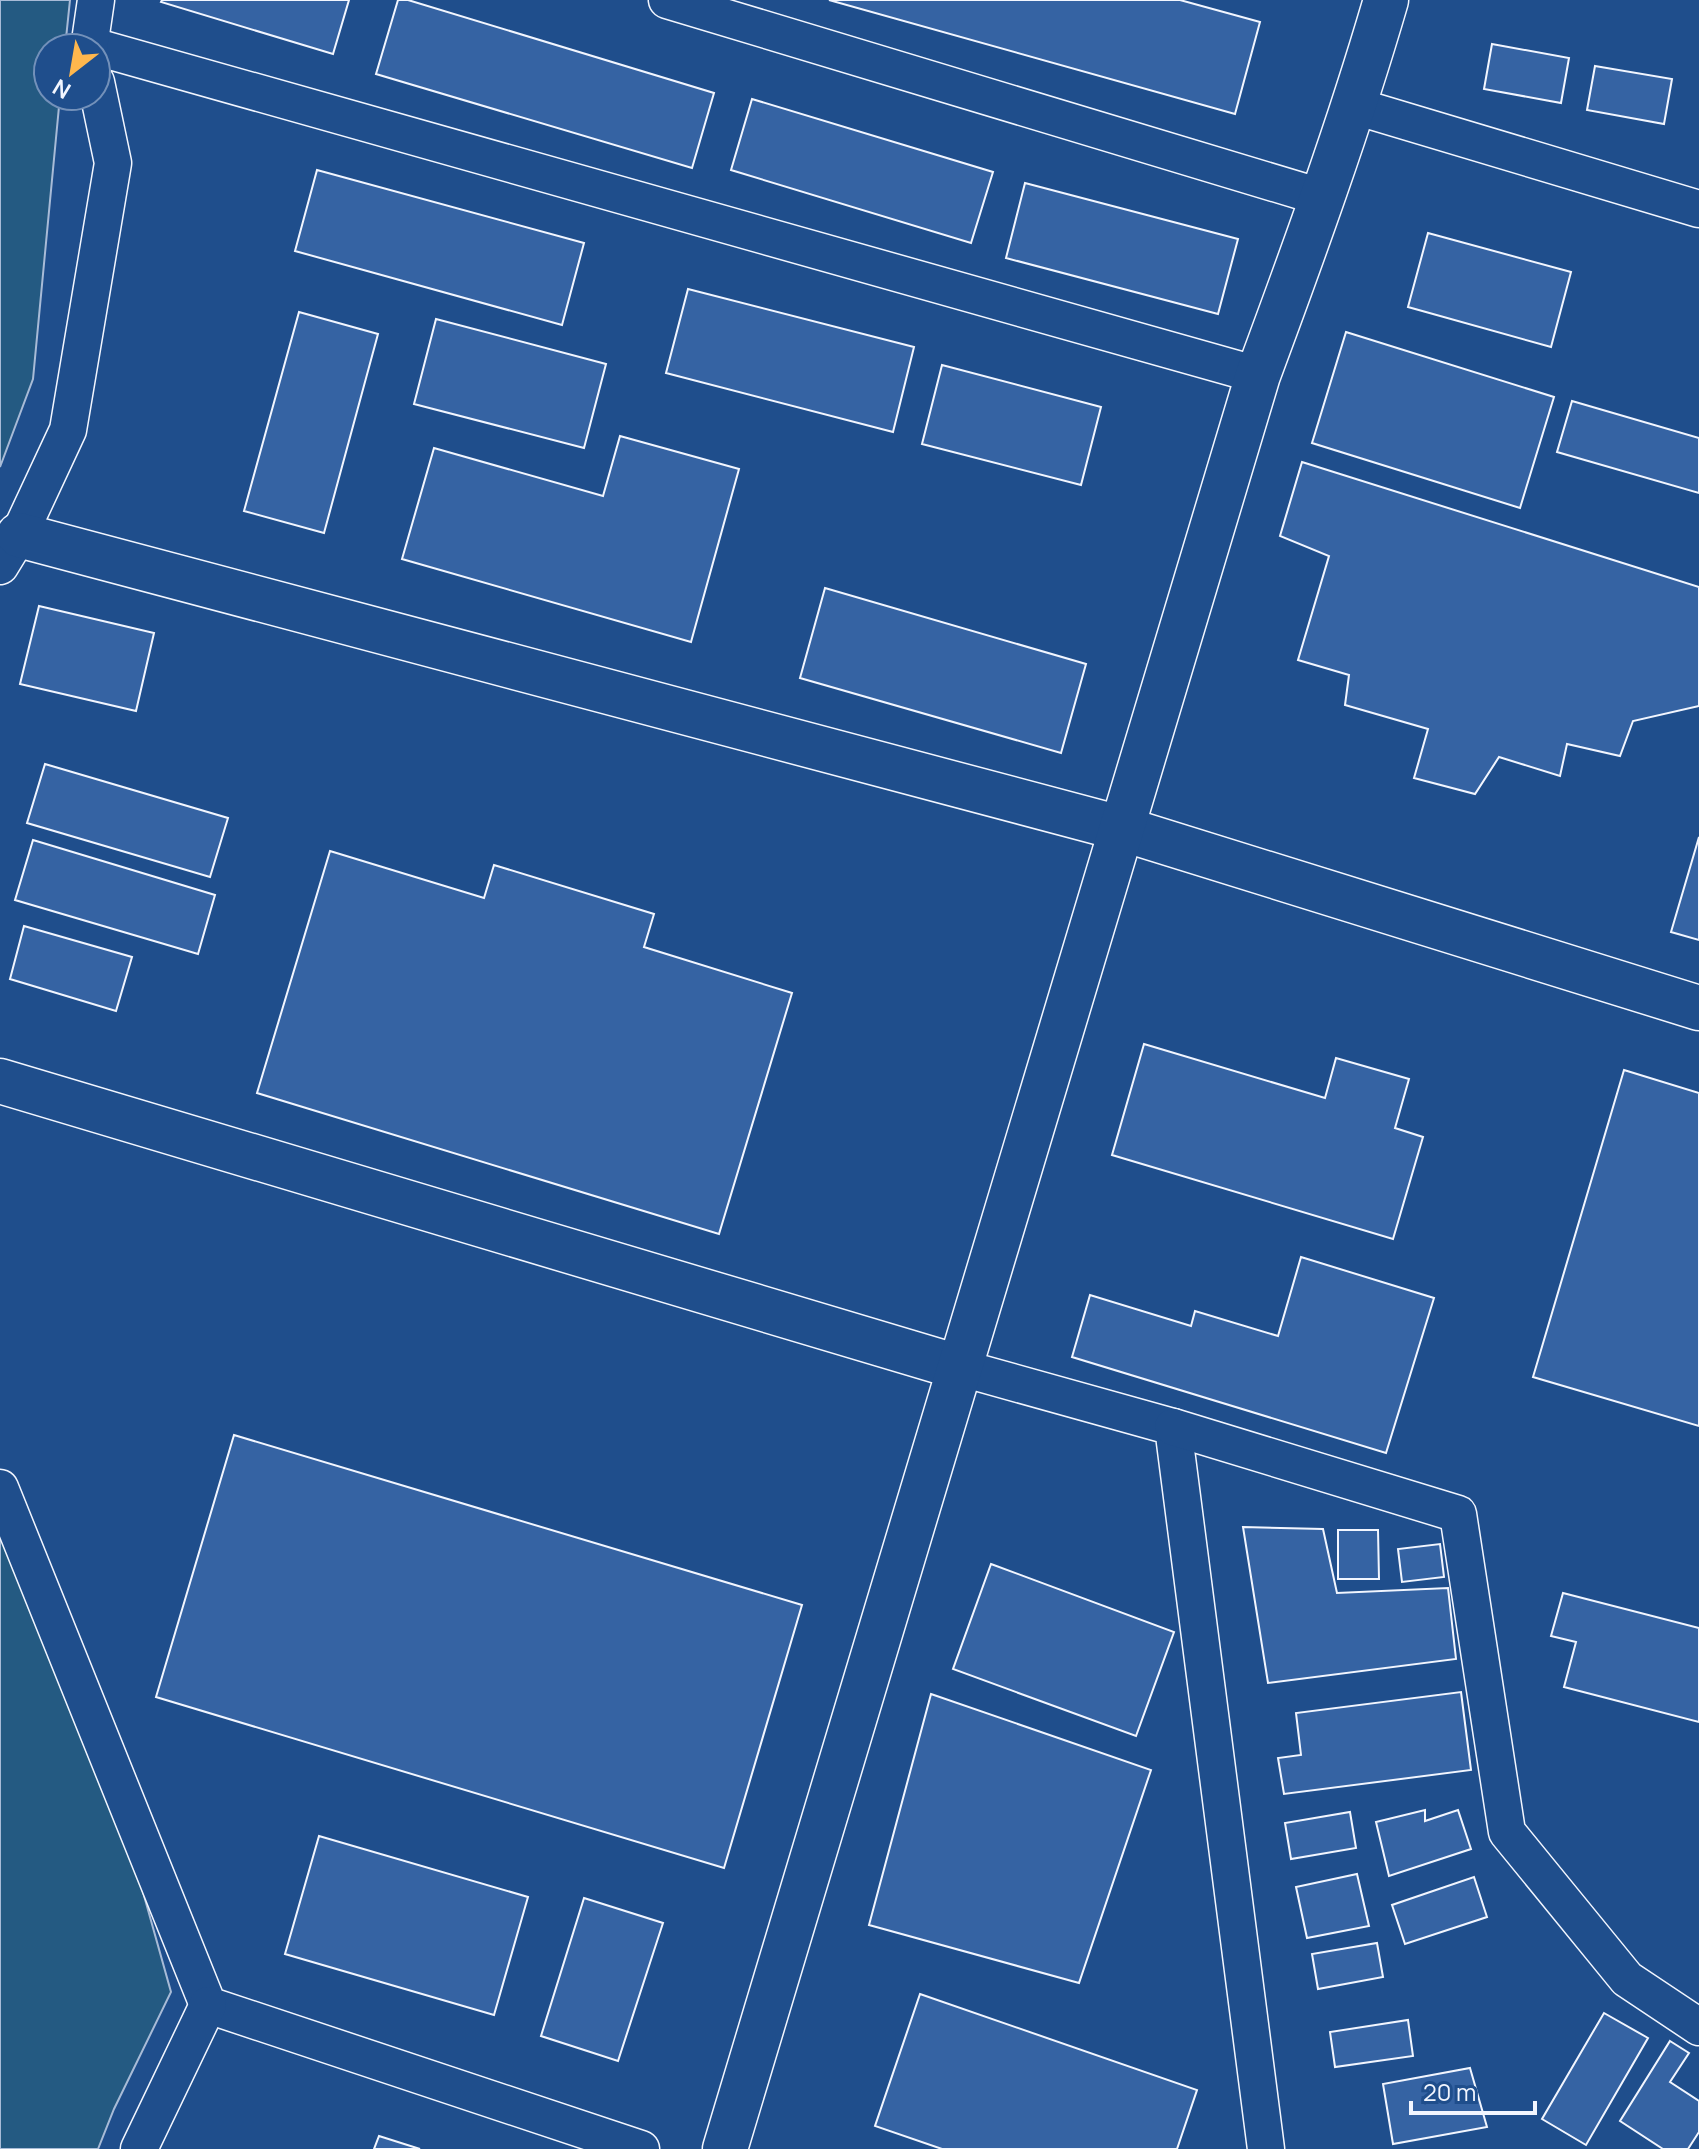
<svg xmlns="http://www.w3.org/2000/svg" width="1699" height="2149" viewBox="0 0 1699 2149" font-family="Manrope,sans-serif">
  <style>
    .green { fill: #245a82; stroke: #a8bbd7; stroke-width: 2 }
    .building { fill: #3563a3; stroke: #f2f6ff; stroke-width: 2 }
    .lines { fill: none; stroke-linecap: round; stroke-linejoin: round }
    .street-casing { stroke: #f2f6ff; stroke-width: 39 }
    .secondary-casing { stroke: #f2f6ff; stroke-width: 47 }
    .street { stroke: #1f4e8c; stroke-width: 36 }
    .secondary { stroke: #1f4e8c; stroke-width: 44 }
  </style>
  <rect width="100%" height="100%" fill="#1f4e8c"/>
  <!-- green -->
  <g class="green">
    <polygon points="0,0 70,0 65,48 48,48 48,96 60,96 33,379 0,467"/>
    <polygon points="0,1532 127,1835 171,1992 114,2109 98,2149 0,2149"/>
  </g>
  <!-- building -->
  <g class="building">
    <polygon points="162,0 349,0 333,54 161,2"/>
    <polygon points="398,0 408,0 714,93 692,168 376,74"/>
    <polygon points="829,0 1180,0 1260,22 1235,114"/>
    <polygon points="1492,44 1569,58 1561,103 1484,89"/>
    <polygon points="1595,66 1672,79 1664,124 1587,110"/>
    <polygon points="752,99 993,172 971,243 731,170"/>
    <polygon points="317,170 584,243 562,325 295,251"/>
    <polygon points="1025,183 1238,239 1218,314 1006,258"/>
    <polygon points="1428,233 1571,272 1551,347 1408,307"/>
    <polygon points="688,289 914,347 893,432 666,373"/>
    <polygon points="299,312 378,334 324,533 244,511"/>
    <polygon points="436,319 606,364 584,448 414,404"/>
    <polygon points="1346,332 1554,397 1520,508 1312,443"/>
    <polygon points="942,365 1101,407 1081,485 922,444"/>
    <polygon points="1572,401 1699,438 1699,493 1557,452"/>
    <polygon points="620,436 739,469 691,642 402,559 434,448 603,496"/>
    <polygon points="1302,462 1699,587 1699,706 1633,721 1620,756 1567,744 1560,776 1499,757 1475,794 1414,778 1428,729 1345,705 1349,675 1298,660 1329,556 1280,536"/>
    <polygon points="825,588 1086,664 1061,753 800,678"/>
    <polygon points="39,606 154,633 136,711 20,684"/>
    <polygon points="45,764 228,818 210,877 27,823"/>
    <polygon points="1699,837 1699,940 1671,932"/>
    <polygon points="33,840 215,895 198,954 15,900"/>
    <polygon points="330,851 484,898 494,865 654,914 644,947 792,993 719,1234 257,1093"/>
    <polygon points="24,926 132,957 116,1011 10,979"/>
    <polygon points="1144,1044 1325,1098 1336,1058 1409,1079 1395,1128 1423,1137 1393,1239 1112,1155"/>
    <polygon points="1624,1070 1699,1093 1699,1426 1533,1377"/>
    <polygon points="1301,1257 1434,1298 1386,1453 1072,1357 1090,1295 1191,1326 1195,1311 1278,1336"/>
    <polygon points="234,1435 802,1605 724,1868 156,1697"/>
    <polygon points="1243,1527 1323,1529 1337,1593 1448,1588 1456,1659 1268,1683"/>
    <polygon points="1338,1530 1378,1530 1379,1579 1338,1579"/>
    <polygon points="1440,1544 1444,1577 1402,1582 1398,1549"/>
    <polygon points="991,1564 1174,1632 1136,1736 953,1669"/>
    <polygon points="1563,1593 1699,1628 1699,1722 1564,1687 1576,1642 1551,1636"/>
    <polygon points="1461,1692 1471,1770 1284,1794 1278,1758 1301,1755 1296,1713"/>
    <polygon points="931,1694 1151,1770 1079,1983 869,1925"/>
    <polygon points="1425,1810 1425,1821 1458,1810 1471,1849 1389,1876 1376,1822"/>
    <polygon points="1350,1812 1356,1848 1291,1859 1285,1823"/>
    <polygon points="319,1836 528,1897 494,2015 285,1954"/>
    <polygon points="1357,1874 1369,1926 1307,1938 1296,1887"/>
    <polygon points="1474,1877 1487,1917 1405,1944 1392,1905"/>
    <polygon points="584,1898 663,1923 618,2061 541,2036"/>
    <polygon points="1377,1943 1383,1977 1318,1989 1312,1954"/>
    <polygon points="920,1994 1197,2090 1177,2149 942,2149 875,2126"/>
    <polygon points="1604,2013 1648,2038 1586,2145 1542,2119"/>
    <polygon points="1408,2020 1413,2056 1335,2067 1330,2032"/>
    <polygon points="1670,2041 1689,2053 1670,2082 1699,2101 1699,2132 1688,2149 1663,2149 1620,2121"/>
    <polygon points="1470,2068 1487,2127 1393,2144 1383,2084"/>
    <polygon points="379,2136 420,2149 374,2149"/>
  </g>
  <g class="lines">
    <defs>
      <g id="street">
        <polyline points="667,0 1324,198"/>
        <polyline points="89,45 1258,375"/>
        <polyline points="89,48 96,0"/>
        <polyline points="1355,106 1699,209"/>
        <polyline points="0,566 19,535 68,430 113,163 96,82"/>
        <polyline points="958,1367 1173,1427 1266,2149"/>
        <polyline points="1173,1427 1458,1514 1507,1832 1627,1979 1699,2027"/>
        <polyline points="0,1488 208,2005 641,2149"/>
        <polyline points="139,2149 208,2005"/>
      </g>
      <g id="secondary">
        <polyline points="19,535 1120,828 1699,1008"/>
        <polyline points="0,1081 958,1367"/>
        <path d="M725,2149L1258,375C1304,251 1349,127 1386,0"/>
      </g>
    </defs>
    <!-- street casing -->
    <use href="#street" class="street-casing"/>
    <!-- secondary casing -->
    <use href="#secondary" class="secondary-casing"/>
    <!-- street -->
    <use href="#street" class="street"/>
    <!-- secondary -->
    <use href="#secondary" class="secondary"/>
  </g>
  <!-- north arrow -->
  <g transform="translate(72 72) rotate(211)"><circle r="38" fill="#1f4e8c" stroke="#7391ba" stroke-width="2"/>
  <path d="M0-6L14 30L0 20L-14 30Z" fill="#ffb74d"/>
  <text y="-12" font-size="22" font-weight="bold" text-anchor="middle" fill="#f2f6ff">N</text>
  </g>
  <!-- scale -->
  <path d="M1411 2101v12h124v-12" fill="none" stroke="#f2f6ff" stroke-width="4"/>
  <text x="1423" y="2101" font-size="24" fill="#f2f6ff" stroke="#1f4e8c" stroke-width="6" paint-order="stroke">20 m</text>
</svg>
